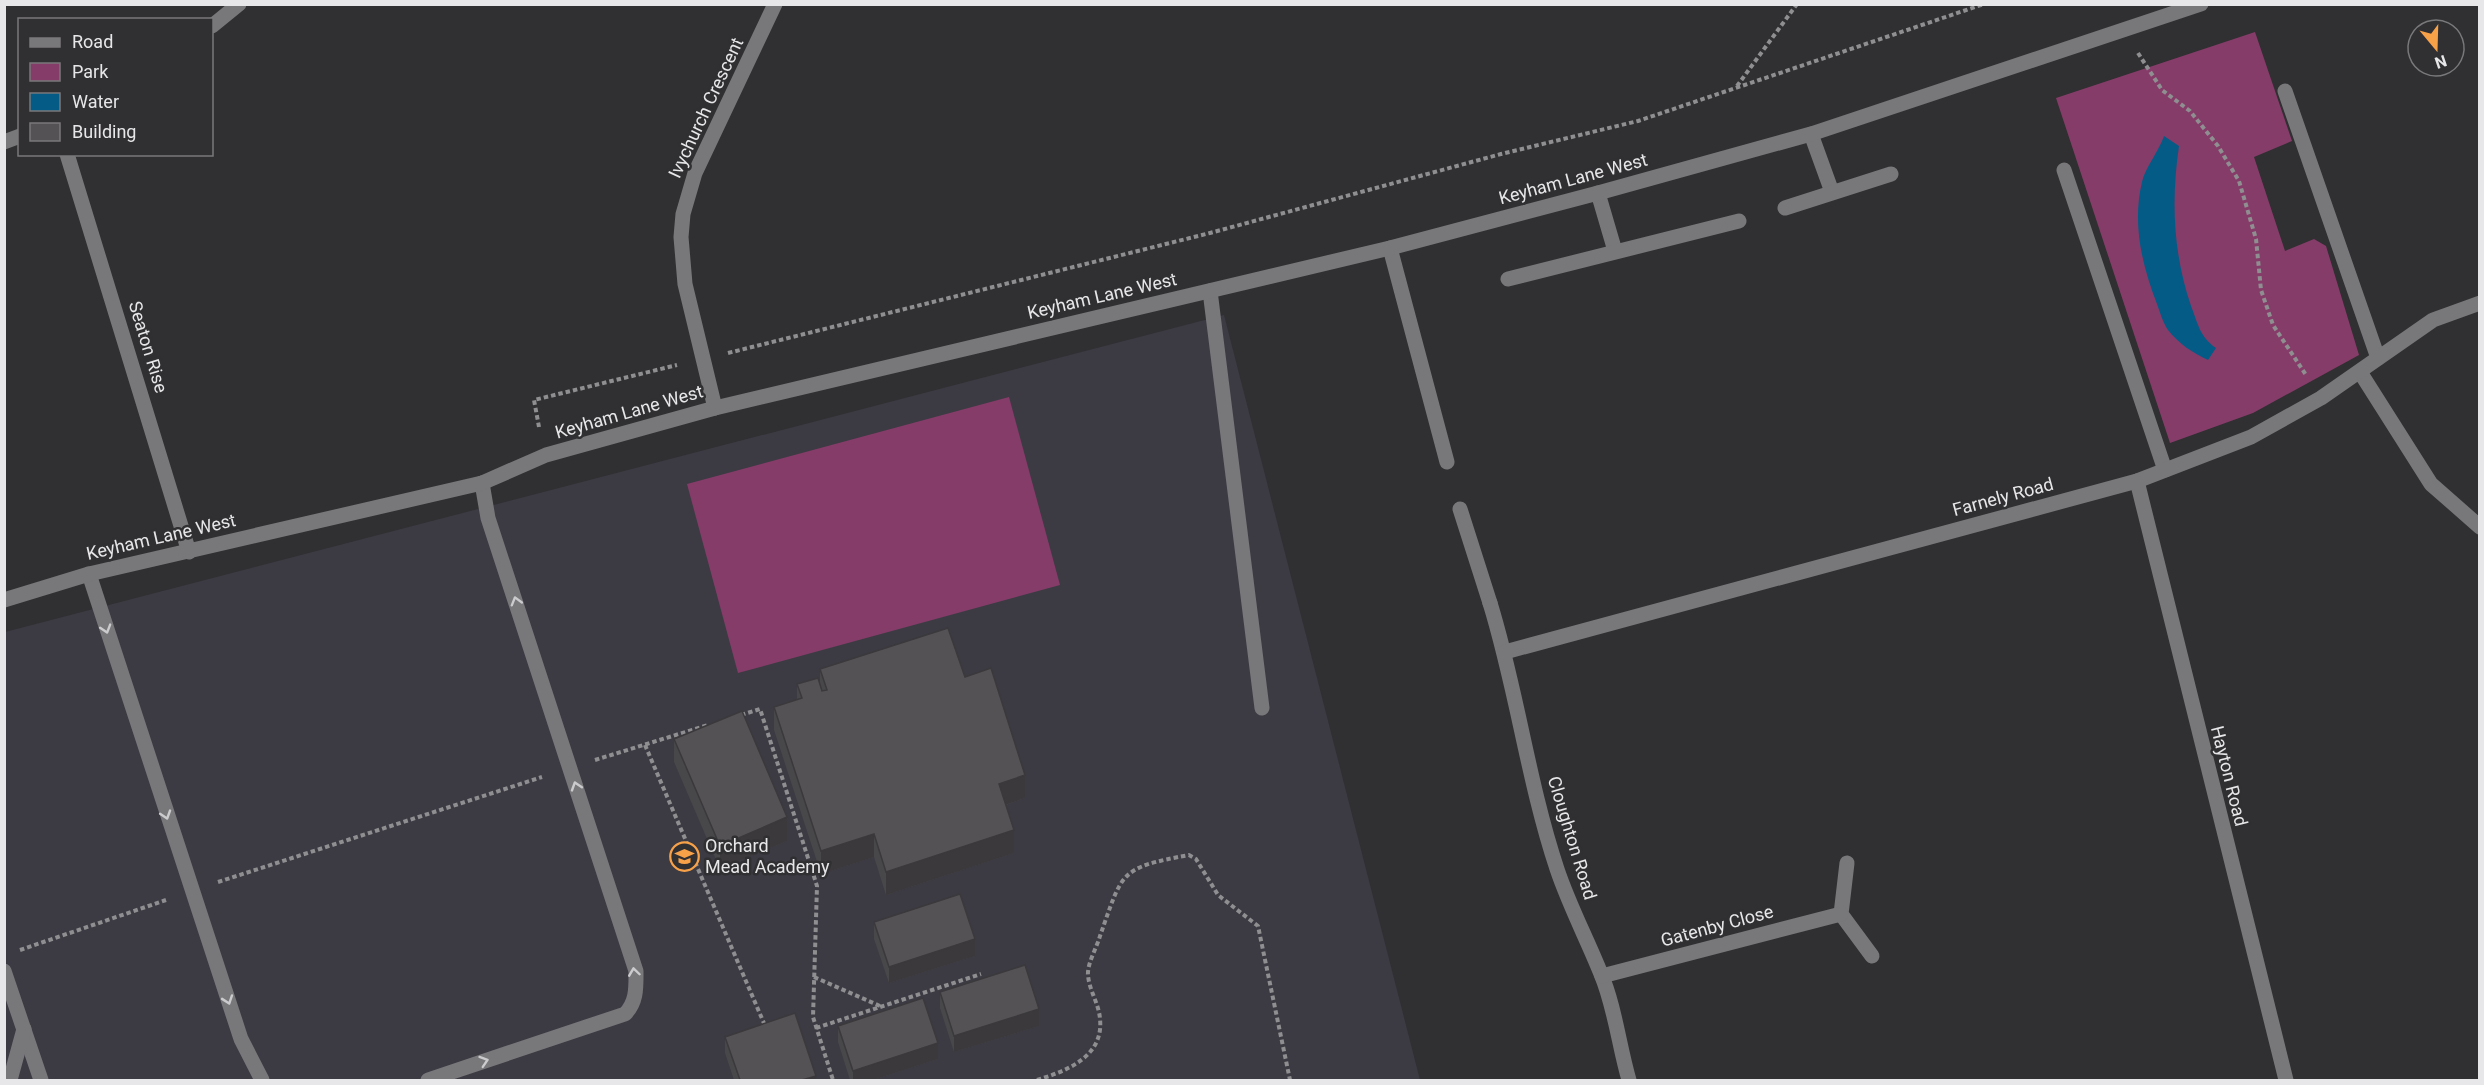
<svg xmlns="http://www.w3.org/2000/svg" width="2484" height="1085" viewBox="0 0 2484 1085" font-family="Roboto,sans-serif">
  <style>
    .built { fill: #3c3b43 }
    .green { fill: #853c69 }
    .water { fill: #035b86 }
    .lines { fill: none; stroke-linecap: round; stroke-linejoin: round }
    .path { stroke: #8f8e90; stroke-width: 4; stroke-dasharray: 4.5 3; stroke-linecap: butt }
    .service { stroke: #78787b; stroke-width: 15 }
    .minor { stroke: #78787b; stroke-width: 15 }
    .wall { fill: #484749 }
    .shaded-wall { fill: #3b393c }
    .building { fill: #545255; stroke: #3b393c; stroke-width: 1.5 }
    .oneway { stroke: #cbcacd }
    .labels { text-anchor: middle; stroke-width: 5; stroke-linejoin: round; paint-order: stroke }
    .street-label { font-size: 18px; fill: #e7e6e8; stroke: #302f32 }
    .poi-label { font-size: 18px; fill: #e7e6e8; stroke: #302f32; text-anchor: start }
  </style>
  <rect width="100%" height="100%" fill="#302f32"/>
  <!-- built -->
  <polygon class="built" points="1224,315 1420,1080 5,1080 5,632"/>
  <!-- green -->
  <g class="green">
    <polygon points="2255,32 2292,141 2254,157 2285,251 2314,239 2326,246 2359,355 2253,413 2170,443 2056,98"/>
    <polygon points="1009,397 1060,585 738,673 687,484"/>
  </g>
  <!-- water -->
  <path class="water" d="M2164,136L2179,146C2171,200 2173,253 2191,306C2198,324 2200,337 2216,348L2208,360C2193,353 2179,344 2168,330C2163,323 2160,312 2157,304C2142,265 2132,224 2142,182C2145,168 2159,151 2164,136Z"/>
  <g class="lines">
    <!-- path -->
    <g class="path">
      <polyline points="2138,53 2162,90 2190,111 2218,146 2239,181 2256,239 2261,290 2273,325 2306,375"/>
      <polyline points="1737,86 1797,4"/>
      <polyline points="728,353 1210,233 1501,154 1638,121 1984,4"/>
      <polyline points="539,427 534,400 677,365"/>
      <polyline points="741,715 760,709 817,886 813,1017 833,1080"/>
      <polyline points="645,745 766,1028"/>
      <polyline points="595,760 708,725"/>
      <polyline points="218,882 542,777"/>
      <polyline points="20,950 166,900"/>
      <polyline points="814,977 880,1006"/>
      <polyline points="816,1028 981,974"/>
      <path d="M1037,1080C1066,1071 1104,1057 1100,1019C1099,1004 1089,990 1088,975C1087,964 1097,947 1100,936C1123,871 1119,868 1189,855L1196,859L1218,895L1258,926L1290,1080"/>
    </g>
    <!-- service -->
    <g class="service">
      <polyline points="2285,91 2378,358"/>
      <polyline points="1811,134 1832,192"/>
      <polyline points="2064,170 2165,470"/>
      <polyline points="1598,193 1615,251"/>
      <polyline points="1785,208 1891,174"/>
      <polyline points="1390,248 1447,462"/>
      <polyline points="1508,279 1739,221"/>
      <polyline points="1210,291 1262,708"/>
      <polyline points="1460,509 1490,603"/>
      <polyline points="89,574 241,1039 262,1080"/>
      <polyline points="4,971 41,1080"/>
      <polyline points="10,1080 24,1029"/>
      <path d="M428,1080L625,1014C637,1002 636,987 636,971L488,518L482,483"/>
    </g>
    <!-- minor -->
    <g class="minor">
      <polyline points="212,26 239,4"/>
      <polyline points="4,142 20,136"/>
      <polyline points="67,154 189,552"/>
      <polyline points="2360,372 2431,484 2480,527"/>
      <polyline points="715,408 685,284 681,237 683,214 695,173 775,4"/>
      <polyline points="2137,481 2286,1080"/>
      <polyline points="4,600 89,574 482,483 546,455 715,408 1390,248 1598,193 1811,134 2201,4"/>
      <path d="M1490,603C1517,690 1528,782 1557,869C1569,905 1587,939 1601,974C1615,1007 1619,1046 1629,1080"/>
      <polyline points="1505,652 2137,481 2251,437 2321,398 2433,320 2480,303"/>
      <polyline points="1847,863 1841,914 1872,956"/>
      <polyline points="1602,976 1841,914"/>
    </g>
  </g>
  <!-- wall -->
  <g class="wall">
    <polygon points="820,669 965,677 1025,798 1006,805 1014,853 886,895 874,857 821,874 774,730 774,707 797,700 797,684 820,685"/>
    <polygon points="674,739 787,841 720,869 674,762"/>
    <polygon points="874,922 975,956 889,983 874,939"/>
    <polygon points="940,992 1039,1026 954,1052 940,1008"/>
    <polygon points="838,1026 938,1059 873,1080 850,1080 838,1042"/>
    <polygon points="725,1037 816,1080 734,1080 725,1053"/>
  </g>
  <!-- shaded-wall -->
  <g class="shaded-wall">
    <polygon points="1025,775 1025,798 999,807 999,784"/>
    <polygon points="787,817 787,841 720,869 720,846"/>
    <polygon points="1014,830 1014,853 886,895 886,872"/>
    <polygon points="874,834 874,857 821,874 821,851"/>
    <polygon points="975,939 975,956 889,983 889,967"/>
    <polygon points="1039,1009 1039,1026 954,1052 954,1036"/>
    <polygon points="938,1043 938,1059 873,1080 853,1080 853,1071"/>
    <polygon points="816,1076 816,1080 802,1080"/>
  </g>
  <!-- building -->
  <g class="building">
    <polygon points="948,628 965,677 991,668 1025,775 999,784 1014,830 886,872 874,834 821,851 774,707 802,698 797,684 818,678 822,691 827,690 820,669"/>
    <polygon points="742,711 787,817 720,846 674,739"/>
    <polygon points="960,894 975,939 889,967 874,922"/>
    <polygon points="1025,965 1039,1009 954,1036 940,992"/>
    <polygon points="923,998 938,1043 853,1071 838,1026"/>
    <polygon points="795,1013 816,1076 802,1080 740,1080 725,1037"/>
  </g>
  <!-- one-way arrows -->
  <defs><path id="oneway-chevron" d="M-2-3.5L2.5 0L-2 3.5" fill="none" stroke-width="1.6" stroke-linecap="round" stroke-linejoin="round" transform="scale(1.5)"/></defs>
  <g class="oneway">
    <use href="#oneway-chevron" transform="translate(516 601) rotate(-106)"/>
    <use href="#oneway-chevron" transform="translate(106 629) rotate(73)"/>
    <use href="#oneway-chevron" transform="translate(576 786) rotate(-108)"/>
    <use href="#oneway-chevron" transform="translate(166 815) rotate(72)"/>
    <use href="#oneway-chevron" transform="translate(634 972) rotate(-98)"/>
    <use href="#oneway-chevron" transform="translate(228 1000) rotate(71)"/>
    <use href="#oneway-chevron" transform="translate(484 1061) rotate(-18)"/>
  </g>
  <!-- icons -->
  <defs>
    <symbol id="school-ring" viewBox="-11 -11 22 22"><circle r="9.5" fill="#302f32" stroke="#f7a149" stroke-width="1.5"/><path d="M0-5L7-2L0 1L-7-2ZM-4 1L0 2.5L4 1V4Q0 6-4 4Z" fill="#f7a149"/></symbol>
  </defs>
  <g fill-rule="evenodd">
    <use href="#school-ring" x="668" y="840" width="33" height="33"/>
  </g>
  <g class="labels">
    <!-- street labels -->
    <g class="street-label">
      <text transform="translate(706 108) rotate(-65)" y="6">Ivychurch Crescent</text>
      <text transform="translate(1573 179) rotate(-15)" y="6">Keyham Lane West</text>
      <text transform="translate(1102 296) rotate(-13)" y="6">Keyham Lane West</text>
      <text transform="translate(148 347) rotate(73)" y="6">Seaton Rise</text>
      <text transform="translate(629 412) rotate(-16)" y="6">Keyham Lane West</text>
      <text transform="translate(2003 497) rotate(-15)" y="6">Farnely Road</text>
      <text transform="translate(161 537) rotate(-13)" y="6">Keyham Lane West</text>
      <text transform="translate(2229 776) rotate(76)" y="6">Hayton Road</text>
      <text transform="translate(1572 838) rotate(73)" y="6">Cloughton Road</text>
      <text transform="translate(1717 926) rotate(-15)" y="6">Gatenby Close</text>
    </g>
    <!-- poi labels -->
    <g class="poi-label">
      <text x="705" y="852">Orchard<tspan x="705" dy="21">Mead Academy</tspan></text>
    </g>
  </g>
  <!-- border -->
  <rect width="2484" height="1085" fill="none" stroke="#e7e6e8" stroke-width="12"/>
  <!-- legend -->
  <rect x="18" y="18" width="195" height="138" fill="#302f32" stroke="#79787b" stroke-width="1.5"/>
  <rect x="30" y="38" width="30" height="9" fill="#78787b" stroke="#79787b" stroke-width="1.5"/>
  <text x="72" y="48" font-size="18" fill="#e7e6e8">Road</text>
  <rect x="30" y="63" width="30" height="18" fill="#853c69" stroke="#79787b" stroke-width="1.5"/>
  <text x="72" y="78" font-size="18" fill="#e7e6e8">Park</text>
  <rect x="30" y="93" width="30" height="18" fill="#035b86" stroke="#79787b" stroke-width="1.5"/>
  <text x="72" y="108" font-size="18" fill="#e7e6e8">Water</text>
  <rect x="30" y="123" width="30" height="18" fill="#545255" stroke="#79787b" stroke-width="1.5"/>
  <text x="72" y="138" font-size="18" fill="#e7e6e8">Building</text>
  <!-- north arrow -->
  <g transform="translate(2436 48) rotate(161)"><circle r="28" fill="#302f32" stroke="#79787b" stroke-width="1.5"/>
  <path d="M0-4.5L10 22L0 15L-10 22Z" fill="#f7a149"/>
  <text y="-9" font-size="16" font-weight="bold" text-anchor="middle" fill="#e7e6e8">N</text>
  </g>
</svg>
